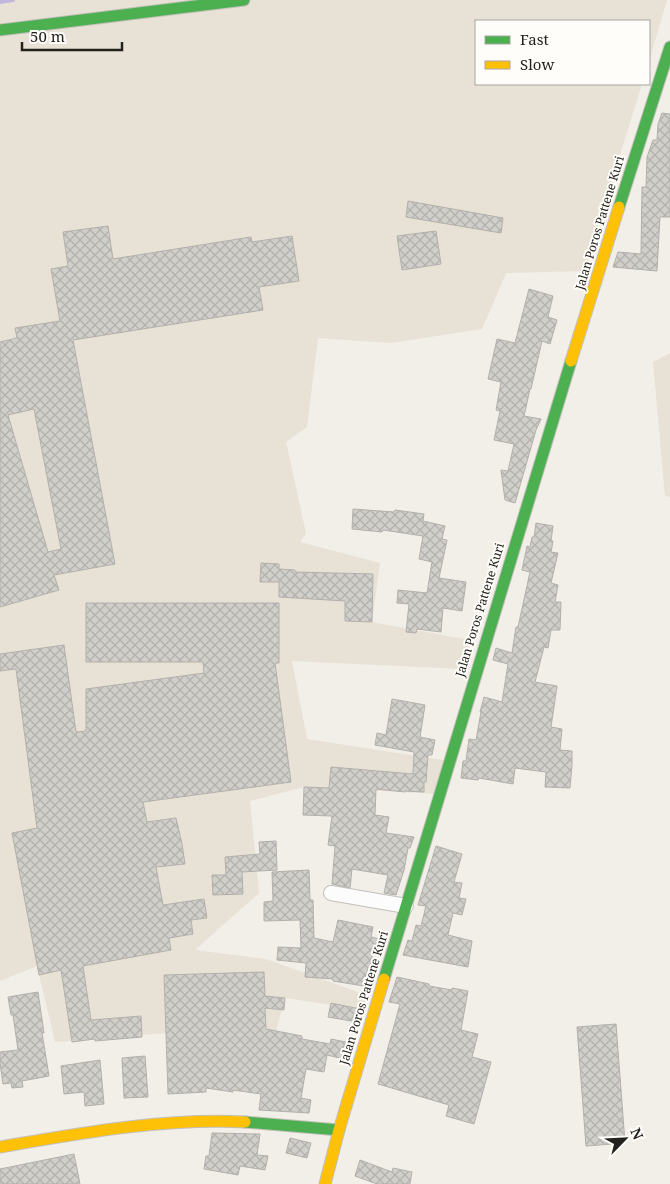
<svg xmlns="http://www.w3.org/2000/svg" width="670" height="1184" viewBox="0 0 670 1184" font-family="'Noto Serif',serif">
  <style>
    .built { fill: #e8e1d5 }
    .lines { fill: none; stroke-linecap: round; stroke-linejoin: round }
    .stream { stroke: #c1b7dc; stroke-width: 4 }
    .building { fill: url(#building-cross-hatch); stroke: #b3b0ac; fill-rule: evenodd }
    .street-casing { stroke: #c3c0bc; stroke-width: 16 }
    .fast-casing { stroke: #c3c0bc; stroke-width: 13 }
    .slow-casing { stroke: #c3c0bc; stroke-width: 13 }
    .street { stroke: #fdfcfc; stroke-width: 14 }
    .fast { stroke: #4caf50; stroke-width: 11 }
    .slow { stroke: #ffc107; stroke-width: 11 }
    .labels { text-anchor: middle; stroke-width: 4; stroke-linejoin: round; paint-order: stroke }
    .street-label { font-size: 12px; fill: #23211d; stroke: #fffdf9 }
  </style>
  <defs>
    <pattern id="building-cross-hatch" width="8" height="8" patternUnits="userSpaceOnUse" patternTransform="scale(1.25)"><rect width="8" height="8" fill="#d1cfca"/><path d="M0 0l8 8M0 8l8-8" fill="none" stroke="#b3b1ad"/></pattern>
  </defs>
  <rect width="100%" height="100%" fill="#f2eee8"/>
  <!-- built -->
  <g class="built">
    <polygon points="0,0 667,0 649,61 649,21 476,21 476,84 642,84 584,271 506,273 482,329 391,343 318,338 307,427 286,442 306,533 300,542 380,563 372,622 470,640 463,669 292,661 307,739 449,761 439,794 304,787 250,801 259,893 195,950 266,959 369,996 360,1009 285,998 276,1031 166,1033 55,1042 37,966 0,981"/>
    <polygon points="670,353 670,497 665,496 653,362"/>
  </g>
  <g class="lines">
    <!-- stream -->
    <polyline class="stream" points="0,2 13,0"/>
  </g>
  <!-- building -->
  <g class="building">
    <polygon points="662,113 670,114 670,217 660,217 657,271 613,267 618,252 641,254 642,187 646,187 647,157 653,140 657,140 658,124"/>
    <polygon points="408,201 503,218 501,233 406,217"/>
    <path d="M108,226L113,259L251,237L252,242L292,236L299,281L259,287L263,310L73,340L115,564L54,575L59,590L0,607V342L17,338L15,328L60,321L51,269L68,266L63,232ZM34,409L61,549L48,552L8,415Z"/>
    <polygon points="436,231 441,264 402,270 397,236"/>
    <polygon points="529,289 553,296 548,317 557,320 550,344 542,341 531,389 530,389 524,416 541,419 536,430 515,503 505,500 501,470 508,471 514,444 494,440 500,411 496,410 501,382 488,379 497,339 515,343"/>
    <polygon points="353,509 394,512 395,510 424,514 423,521 445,526 442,539 447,540 439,578 466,582 462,611 443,608 441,632 417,629 416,633 406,632 409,604 397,603 398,590 427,593 432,562 419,559 423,536 383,530 382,532 352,529"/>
    <polygon points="536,523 553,526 551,541 553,541 551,552 558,553 551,583 558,585 555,602 561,602 560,630 551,630 548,648 544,647 535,682 557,686 551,727 562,729 560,750 572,751 572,765 570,788 545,787 546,772 515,768 513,784 479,778 478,780 461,778 463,761 466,761 469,739 476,740 481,712 480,712 484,697 502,702 508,664 493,660 496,648 512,653 516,627 518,627 530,572 522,570 527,546 530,547 532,537 534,537"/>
    <polygon points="261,563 279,564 279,569 295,570 295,572 373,574 372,622 345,621 345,601 279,597 279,582 260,582"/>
    <polygon points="86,603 279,603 279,663 275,663 291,782 143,802 147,822 176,818 182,844 185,864 156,867 163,905 204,899 207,918 191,920 193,934 169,938 171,950 83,966 91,1020 141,1016 142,1037 95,1041 95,1039 72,1042 61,970 39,975 12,833 37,828 16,669 0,671 0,654 64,645 76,732 86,731 86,689 204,673 203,662 86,662"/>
    <polygon points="392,699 425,705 420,737 435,740 432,755 428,755 426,782 424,782 424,792 405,791 405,792 376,789 375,815 389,817 386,833 414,837 410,848 408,848 404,870 396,895 384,893 388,875 352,869 350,888 332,884 335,846 328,845 332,816 303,815 304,787 329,788 331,767 413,774 414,752 375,745 377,733 386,735"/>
    <polygon points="276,841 277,870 242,872 243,894 213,895 212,875 226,875 225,857 260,854 259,842"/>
    <polygon points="436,846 462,854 454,882 462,883 459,898 466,899 462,915 453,913 448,935 472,941 468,967 403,955 408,940 412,941 416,925 421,926 426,906 418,905"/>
    <polygon points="309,870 310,900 313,900 314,938 333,942 338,920 373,927 371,937 383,940 379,953 373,952 370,967 368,967 364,986 333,981 333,979 305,977 306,963 277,960 278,947 301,948 300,920 264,921 264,902 273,901 272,872"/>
    <polygon points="264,972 265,996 285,998 284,1010 265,1008 266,1029 302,1036 302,1039 330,1044 331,1039 351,1043 348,1060 327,1055 324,1072 306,1069 301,1098 311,1100 309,1113 259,1110 261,1094 233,1090 233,1092 206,1088 206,1092 168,1094 164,975"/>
    <polygon points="397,977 429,984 429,986 452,990 452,988 468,991 461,1030 478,1034 472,1057 491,1062 474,1124 446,1116 449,1105 378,1084 400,1004 389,1002"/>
    <polygon points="38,992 44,1033 42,1033 49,1076 22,1081 23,1087 12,1088 11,1083 3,1084 0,1063 0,1052 18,1050 13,1015 11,1015 8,997"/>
    <polygon points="331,1003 360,1009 357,1022 328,1017"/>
    <polygon points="616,1024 625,1143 586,1146 577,1027"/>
    <polygon points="145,1056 148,1097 124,1098 122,1058"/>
    <polygon points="100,1060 104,1104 85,1106 84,1092 64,1094 61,1066"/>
    <polygon points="212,1133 260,1134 257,1155 268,1156 265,1170 240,1166 238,1175 204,1169 206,1156 209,1156"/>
    <polygon points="290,1138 311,1143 307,1158 286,1153"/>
    <polygon points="74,1154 80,1184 0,1184 0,1169"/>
    <polygon points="360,1160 392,1172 393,1168 412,1172 410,1184 377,1184 355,1176"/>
  </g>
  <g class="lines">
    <defs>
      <polyline id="street" points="331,893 406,906"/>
      <g id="fast">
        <polyline points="0,30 244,0"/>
        <polyline points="619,207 670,47"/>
        <polyline points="384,979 571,361"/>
        <polyline points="245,1122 339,1130"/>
      </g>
      <g id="slow">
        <polyline points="571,361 619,207"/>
        <path d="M0,1147C81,1133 163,1118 245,1122"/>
        <polyline points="325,1184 339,1130 384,979"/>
      </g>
    </defs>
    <!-- street casing -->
    <use href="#street" class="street-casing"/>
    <!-- fast casing -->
    <use href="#fast" class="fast-casing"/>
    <!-- slow casing -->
    <use href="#slow" class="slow-casing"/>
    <!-- street -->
    <use href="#street" class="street"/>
    <!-- fast -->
    <use href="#fast" class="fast"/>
    <!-- slow -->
    <use href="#slow" class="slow"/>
  </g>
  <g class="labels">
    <!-- street labels -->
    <g class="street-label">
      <text transform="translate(600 223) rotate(-73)" y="4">Jalan Poros Pattene Kuri</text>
      <text transform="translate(480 610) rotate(-73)" y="4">Jalan Poros Pattene Kuri</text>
      <text transform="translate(364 998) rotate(-73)" y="4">Jalan Poros Pattene Kuri</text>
    </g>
  </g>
  <!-- legend -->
  <rect x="475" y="20" width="175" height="65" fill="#fffdf9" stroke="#a7a5a1"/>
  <rect x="485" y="36" width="25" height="8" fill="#4caf50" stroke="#a7a5a1"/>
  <text x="520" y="45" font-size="15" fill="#23211d">Fast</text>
  <rect x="485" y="61" width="25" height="8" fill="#ffc107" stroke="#a7a5a1"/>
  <text x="520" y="70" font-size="15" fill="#23211d">Slow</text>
  <!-- north arrow -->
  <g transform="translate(625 1139) rotate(66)" stroke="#fffdf9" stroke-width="4" paint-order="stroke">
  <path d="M0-4L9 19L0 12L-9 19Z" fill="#23211d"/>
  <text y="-8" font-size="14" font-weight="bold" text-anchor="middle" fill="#23211d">N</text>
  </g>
  <!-- scale -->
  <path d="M22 42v8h100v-8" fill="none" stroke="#23211d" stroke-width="2.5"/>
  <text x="30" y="42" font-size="15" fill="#23211d" stroke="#fffdf9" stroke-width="4" paint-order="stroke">50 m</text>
</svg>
